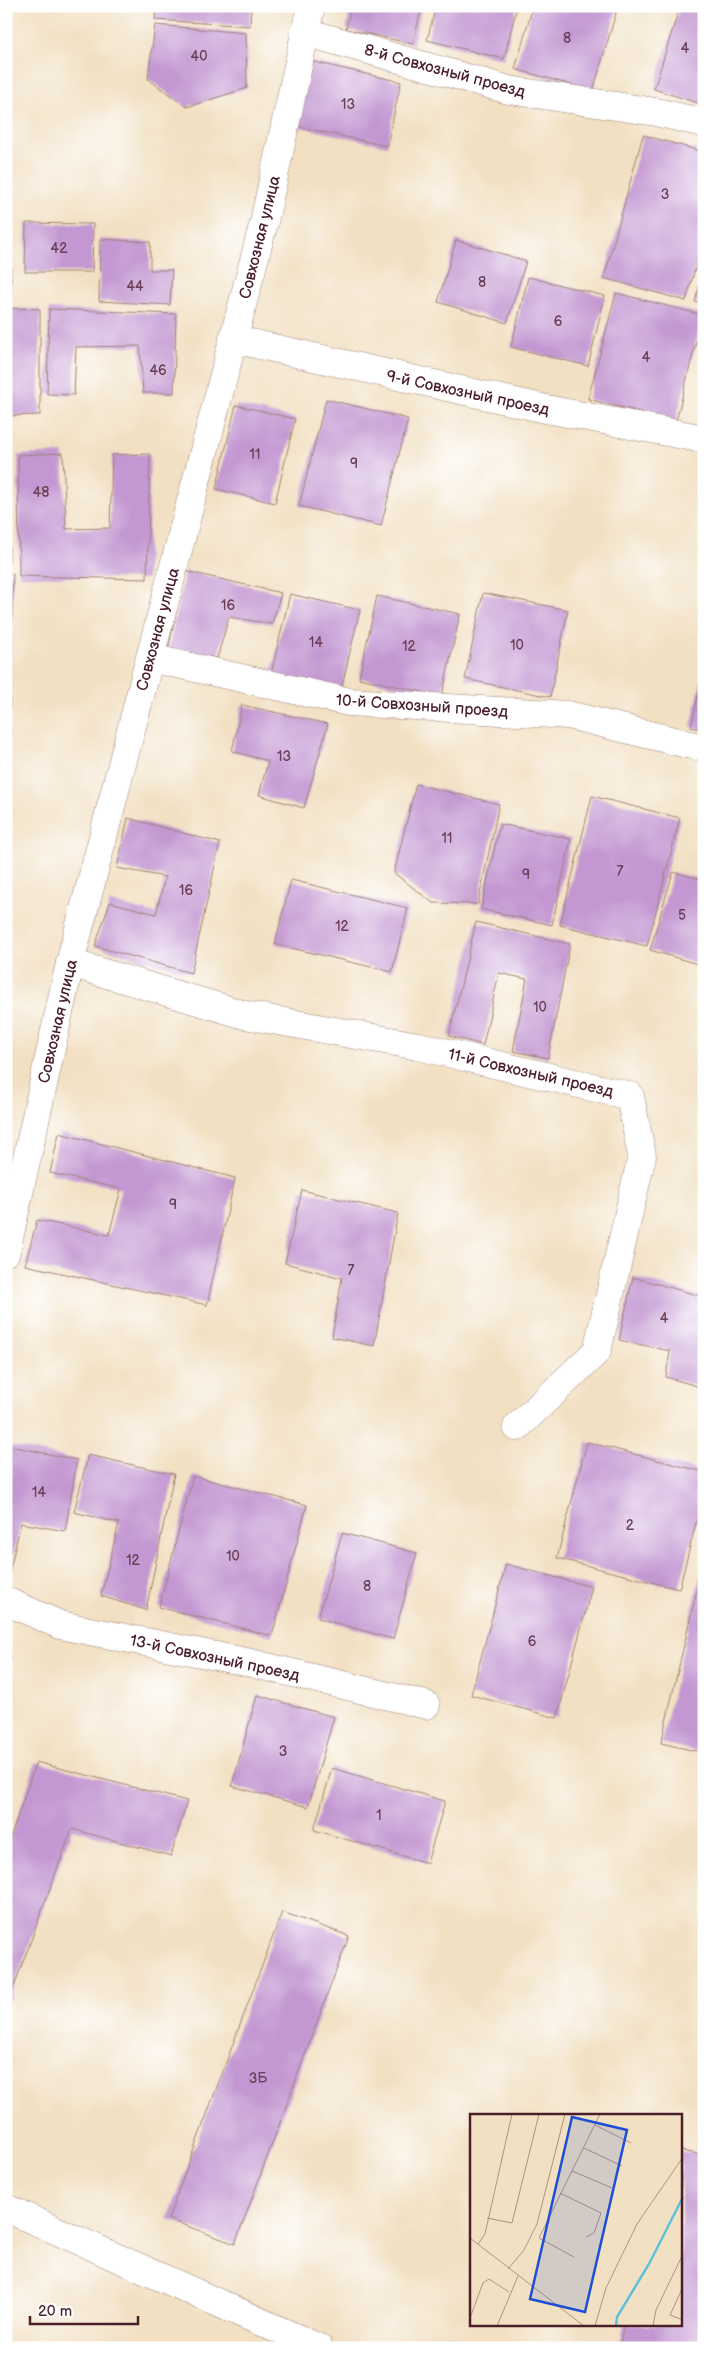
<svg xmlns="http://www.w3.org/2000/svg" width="710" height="2354" viewBox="0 0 710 2354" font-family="'Balsamiq Sans',sans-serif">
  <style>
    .building { fill: #c398d2 }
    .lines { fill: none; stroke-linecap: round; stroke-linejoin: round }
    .minor-casing { stroke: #9e8076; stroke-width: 29 }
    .secondary-casing { stroke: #9e8076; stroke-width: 29 }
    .minor { stroke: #fff; stroke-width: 28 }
    .secondary { stroke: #fff; stroke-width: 28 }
    .labels { text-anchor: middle; stroke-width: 5; stroke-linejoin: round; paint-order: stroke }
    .number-label { font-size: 14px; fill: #683d55 }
    .street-label { font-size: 16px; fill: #4a1f2b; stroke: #fff }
    .inset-river { fill: none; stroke: #5fc0de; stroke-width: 2.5 }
    .inset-road { fill: none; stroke: #af9386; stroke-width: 1 }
    .view { fill: #1d4ed8; fill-opacity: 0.15; stroke: #1d4ed8; stroke-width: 2.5 }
    .inset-edge { fill: none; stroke: #4a1f2b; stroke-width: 2.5 }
  </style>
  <rect width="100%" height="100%" fill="#fff"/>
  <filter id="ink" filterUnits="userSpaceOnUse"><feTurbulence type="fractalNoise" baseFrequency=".02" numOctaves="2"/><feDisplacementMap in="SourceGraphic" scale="10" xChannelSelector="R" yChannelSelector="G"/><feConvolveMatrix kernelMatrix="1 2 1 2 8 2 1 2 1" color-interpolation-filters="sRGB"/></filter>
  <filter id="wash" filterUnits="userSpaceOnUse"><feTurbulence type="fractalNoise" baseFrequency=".0096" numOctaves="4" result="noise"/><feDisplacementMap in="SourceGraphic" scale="20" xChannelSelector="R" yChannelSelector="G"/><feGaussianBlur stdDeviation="1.12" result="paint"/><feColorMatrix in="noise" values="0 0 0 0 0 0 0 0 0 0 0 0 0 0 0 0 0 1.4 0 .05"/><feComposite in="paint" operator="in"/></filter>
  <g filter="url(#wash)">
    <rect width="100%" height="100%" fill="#f2e0c2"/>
    <g id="blocks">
      <!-- building -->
      <g class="building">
        <polygon points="156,6 251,6 250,26 155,20"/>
        <polygon points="351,6 422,6 413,44 346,29"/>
        <polygon points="436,6 517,6 504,59 427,40"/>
        <polygon points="533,6 618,6 593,91 515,69"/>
        <polygon points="680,6 704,6 704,105 654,89"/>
        <polygon points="155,25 246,33 247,88 187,107 148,79"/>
        <polygon points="310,61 401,82 387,146 295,126"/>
        <polygon points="643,135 704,152 704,237 686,301 604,278"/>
        <polygon points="26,223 93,224 92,272 25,272"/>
        <polygon points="100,239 150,242 150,270 172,270 170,305 99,301"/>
        <polygon points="456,240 526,261 507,323 438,302"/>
        <rect x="6" y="241" width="5" height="57"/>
        <polygon points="703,272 704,272 704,305 695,302"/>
        <polygon points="528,277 605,296 588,366 511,347"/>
        <polygon points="616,293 703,315 676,421 588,399"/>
        <polygon points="6,308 40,309 40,415 6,416"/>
        <polygon points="49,309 176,314 174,393 143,393 140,346 76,347 74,395 47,394"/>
        <polygon points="326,399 408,419 381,526 299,506"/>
        <polygon points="236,405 295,419 275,503 216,489"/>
        <polygon points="63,453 66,529 110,528 112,455 150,454 147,579 19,576 18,455"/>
        <polygon points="6,498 10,498 9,563 6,563"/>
        <polygon points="185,571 281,593 272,624 229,617 217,658 168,650"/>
        <polygon points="6,573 13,574 9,741 6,741"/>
        <polygon points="483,593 568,610 550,697 465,679"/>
        <polygon points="290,594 360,610 341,690 271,674"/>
        <polygon points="377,596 460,614 442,696 359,678"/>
        <polygon points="703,673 704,674 704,730 691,727"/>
        <polygon points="242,705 328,724 304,808 259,795 268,761 232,751"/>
        <polygon points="416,784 499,804 478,904 433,903 394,873"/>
        <polygon points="592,796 680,818 647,946 560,925"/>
        <polygon points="128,818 220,843 191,973 95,946 110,902 156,914 165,877 117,868"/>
        <polygon points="500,824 571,839 552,925 481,909"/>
        <polygon points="673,872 704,880 704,966 650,950"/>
        <polygon points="291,880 408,908 392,972 275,944"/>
        <polygon points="476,922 570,944 548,1058 513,1051 527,979 499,973 483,1045 449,1036"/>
        <polygon points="59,1133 235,1178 207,1305 25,1265 37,1220 109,1235 121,1189 50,1173"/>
        <polygon points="302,1190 398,1213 374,1346 332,1337 342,1278 285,1263"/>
        <polygon points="633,1277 704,1297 704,1388 666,1377 670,1351 619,1340"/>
        <polygon points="587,1442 704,1472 704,1492 679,1589 557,1558"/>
        <polygon points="6,1445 77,1460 65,1531 21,1523 7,1581"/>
        <polygon points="88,1455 174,1474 146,1610 101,1596 119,1523 74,1512"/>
        <polygon points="193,1476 307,1505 272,1636 159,1607"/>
        <polygon points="342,1533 417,1553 393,1639 318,1618"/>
        <polygon points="506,1564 592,1587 557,1718 471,1695"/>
        <polygon points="703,1564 704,1564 704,1753 661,1743"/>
        <polygon points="6,1655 11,1656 7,1672 6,1672"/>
        <polygon points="257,1695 334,1717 308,1807 232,1786"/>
        <polygon points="36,1762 187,1801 171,1856 72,1829 6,2008 6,1851"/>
        <polygon points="332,1768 445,1801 427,1863 314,1830"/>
        <polygon points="282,1912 349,1936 235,2244 168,2219"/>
        <polygon points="681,2151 704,2155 704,2348 619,2348 624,2325 681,2325"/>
      </g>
    </g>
  </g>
  <g filter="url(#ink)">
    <use href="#blocks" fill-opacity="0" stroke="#9e8076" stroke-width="1"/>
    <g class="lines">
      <defs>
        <g id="minor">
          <polyline points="305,32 509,90 656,112 704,123"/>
          <polyline points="233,339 546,409 704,439"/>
          <polyline points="150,658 349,702 568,715 695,746"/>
          <polyline points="70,963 245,1015 418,1046 630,1096 642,1156 597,1351 517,1427"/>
          <polyline points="6,1252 70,963 264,222 311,6"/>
          <polyline points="6,1601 60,1625 251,1663 426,1705"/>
        </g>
        <polyline id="secondary" points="6,2208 319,2348"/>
      </defs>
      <!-- minor casing -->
      <use href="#minor" class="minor-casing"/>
      <!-- secondary casing -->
      <use href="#secondary" class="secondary-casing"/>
      <!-- minor -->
      <use href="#minor" class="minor"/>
      <!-- secondary -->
      <use href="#secondary" class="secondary"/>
    </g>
  </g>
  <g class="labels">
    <!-- number labels -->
    <g class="number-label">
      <text x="567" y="43">8</text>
      <text x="685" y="53">4</text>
      <text x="199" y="61">40</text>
      <text x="348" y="109">13</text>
      <text x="665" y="199">3</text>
      <text x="59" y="253">42</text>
      <text x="482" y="287">8</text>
      <text x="135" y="291">44</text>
      <text x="558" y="326">6</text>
      <text x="646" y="362">4</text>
      <text x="158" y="375">46</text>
      <text x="255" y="459">11</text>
      <text x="354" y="468">9</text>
      <text x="41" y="497">48</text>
      <text x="228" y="610">16</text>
      <text x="316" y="647">14</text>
      <text x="517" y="650">10</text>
      <text x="409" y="651">12</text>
      <text x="284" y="761">13</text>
      <text x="447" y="843">11</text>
      <text x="620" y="876">7</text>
      <text x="526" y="879">9</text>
      <text x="186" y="895">16</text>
      <text x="682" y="920">5</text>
      <text x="342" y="931">12</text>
      <text x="540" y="1012">10</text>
      <text x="173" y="1209">9</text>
      <text x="351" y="1275">7</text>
      <text x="664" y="1323">4</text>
      <text x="39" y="1497">14</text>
      <text x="630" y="1530">2</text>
      <text x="233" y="1561">10</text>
      <text x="133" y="1565">12</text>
      <text x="367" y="1591">8</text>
      <text x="532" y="1646">6</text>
      <text x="283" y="1756">3</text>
      <text x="379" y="1820">1</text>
      <text x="258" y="2083">3Б</text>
    </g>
    <!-- street labels -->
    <g class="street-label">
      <text transform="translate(445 70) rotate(15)" y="6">8-й Совхозный проезд</text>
      <text transform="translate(259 237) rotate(-76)" y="6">Совхозная улица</text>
      <text transform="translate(468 392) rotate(12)" y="6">9-й Совхозный проезд</text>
      <text transform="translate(157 629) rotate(-75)" y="6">Совхозная улица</text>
      <text transform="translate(422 705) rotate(4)" y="6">10-й Совхозный проезд</text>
      <text transform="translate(57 1021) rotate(-77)" y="6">Совхозная улица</text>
      <text transform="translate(531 1072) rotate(13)" y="6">11-й Совхозный проезд</text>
      <text transform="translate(215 1657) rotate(12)" y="6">13-й Совхозный проезд</text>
    </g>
  </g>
  <!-- overview -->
  <g transform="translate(470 2114)">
    <rect width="212" height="212" fill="#f2e0c2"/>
    <path class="inset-river" d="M146,212L147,203L179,150L213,83"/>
    <path class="inset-road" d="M125,11L161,29M114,34L152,52M102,57L142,74M90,79L131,99L124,119L116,123M17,104L42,109L69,0M0,124L114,212M8,130L15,120L42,0M104,143L69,124L130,0M38,155L54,136L67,110L95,0M213,173L200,201L213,206M0,204L13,169L19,165L39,178M27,212L48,162M125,212L136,174L167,110L213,43M183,212L186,196L213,140"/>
    <path class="view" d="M102,3L157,16L115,198L60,185Z"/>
    <rect width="212" height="212" class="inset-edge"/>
  </g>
  <!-- margin -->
  <rect width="710" height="2354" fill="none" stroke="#fff" stroke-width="25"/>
  <!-- scale -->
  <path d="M30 2316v8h108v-8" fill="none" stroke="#4a1f2b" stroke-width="2.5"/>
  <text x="38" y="2316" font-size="15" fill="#4a1f2b" stroke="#ffffff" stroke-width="4" paint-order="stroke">20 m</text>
</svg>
